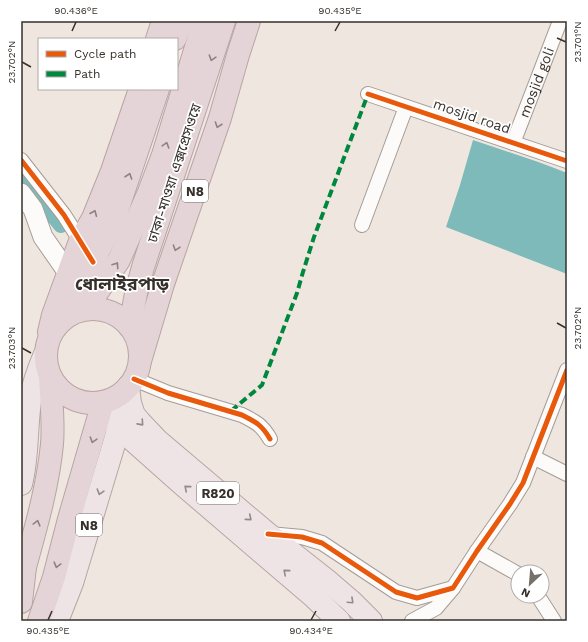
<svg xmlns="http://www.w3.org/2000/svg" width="588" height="642" viewBox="0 0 588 642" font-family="'Work Sans','Noto Sans Bengali',sans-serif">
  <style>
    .water { fill: #7ebab9 }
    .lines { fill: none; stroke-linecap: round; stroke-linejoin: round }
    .canal { stroke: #7ebab9; stroke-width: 16 }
    .street-casing { stroke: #a39d97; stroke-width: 16 }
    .secondary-casing { stroke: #a39d97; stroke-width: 21 }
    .primary-casing { stroke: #b8a4a4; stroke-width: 24 }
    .highway-casing { stroke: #b8a4a4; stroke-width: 24 }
    .street { stroke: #fdfbfa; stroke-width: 14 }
    .secondary { stroke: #fdfbfa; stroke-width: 19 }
    .primary { stroke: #eee4e6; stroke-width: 22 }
    .highway { stroke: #e5d4d7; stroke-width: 22 }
    .quiet { stroke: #00873e; stroke-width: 4; stroke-dasharray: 8 4; stroke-linecap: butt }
    .cycleway-casing { stroke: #fff; stroke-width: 8 }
    .cycleway { stroke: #e8590c; stroke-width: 5 }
    .oneway { stroke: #8e8281 }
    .oneway2 { stroke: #928a88 }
    .ticks { fill: none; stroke: #36302b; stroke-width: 1.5 }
    .labels { text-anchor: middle; stroke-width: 3.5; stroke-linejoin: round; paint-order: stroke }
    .shield { fill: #fff; stroke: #726e6b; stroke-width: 1 }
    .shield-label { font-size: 13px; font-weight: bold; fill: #36302b }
    .street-label { font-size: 14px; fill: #36302b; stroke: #fff }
    .district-label { font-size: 18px; font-weight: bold; fill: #36302b; stroke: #fff }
    .neatline { fill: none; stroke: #36302b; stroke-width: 1.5 }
    .ticks-label { font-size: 10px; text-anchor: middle; fill: #36302b }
  </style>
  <rect width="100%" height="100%" fill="#efe7df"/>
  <!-- water -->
  <path class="water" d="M473,140C504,151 536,160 567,173V274L446,227L460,185Z"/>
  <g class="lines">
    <!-- canal -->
    <polyline class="canal" points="21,173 61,225"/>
    <defs>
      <g id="street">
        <polyline points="368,94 567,161"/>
        <path id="s1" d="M513,143L560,21"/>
        <polyline points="21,160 64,215 83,245"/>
        <polyline points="362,225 406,107"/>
        <path d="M134,379L168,393L242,415C256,422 262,425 270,439"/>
        <polyline points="533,457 567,474"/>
        <polyline points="269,534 302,537 322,543 396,592 417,598 453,588 477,551 510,504 523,483 567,370"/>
        <polyline points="477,551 518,574"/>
        <polyline points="538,596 554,621"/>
        <polyline points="412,621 436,608 453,588"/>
      </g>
      <polyline id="secondary" points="21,193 33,209 43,237 75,283"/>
      <g id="primary">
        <polyline points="128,387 130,403 134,415 140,422 158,441 268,534 330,583 351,601 371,621"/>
        <polyline points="103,402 111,417 119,428 182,484 315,598 339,621"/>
        <path d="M21,484C28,457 26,429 30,401C33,385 38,370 45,354"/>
        <polyline points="57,621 72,583 114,444 122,414"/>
      </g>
      <g id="highway">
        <polyline points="157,39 163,21"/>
        <polyline points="175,39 182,21"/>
        <polyline points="69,306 93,262 114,220 158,89"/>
        <circle cx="93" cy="356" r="47"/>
        <polyline points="86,309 119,260 149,192 163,155 204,21"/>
        <polyline points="130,327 136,293 143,267 224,21"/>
        <polyline points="49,332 53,315 80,241 93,218 112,171 140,89"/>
        <polyline points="140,361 163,284 220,118 238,55 249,21"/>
        <path d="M21,573L25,567C36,527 48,486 52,444C54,422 51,399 50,377"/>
        <polyline points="21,602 25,567"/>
        <polyline points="39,621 54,577 69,519 103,402"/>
      </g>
    </defs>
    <!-- street casing -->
    <use href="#street" class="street-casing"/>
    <!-- secondary casing -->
    <use href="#secondary" class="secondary-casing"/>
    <!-- primary casing -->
    <use href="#primary" class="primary-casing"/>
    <!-- highway casing -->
    <use href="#highway" class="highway-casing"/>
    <!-- street -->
    <use href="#street" class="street"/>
    <!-- secondary -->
    <use href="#secondary" class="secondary"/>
    <!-- primary -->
    <use href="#primary" class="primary"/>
    <!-- highway -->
    <use href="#highway" class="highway"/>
    <!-- quiet -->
    <polyline class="quiet" points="231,411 262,385 297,293 303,272 314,237 368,94"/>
    <defs>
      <g id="cycleway">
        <polyline points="368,94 567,161"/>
        <polyline points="21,160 64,215 93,262"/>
        <path d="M134,379L168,393L242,415C256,422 262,425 270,439"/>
        <polyline points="268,534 302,537 322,543 396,592 417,598 453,588 477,551 510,504 523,483 567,370"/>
      </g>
    </defs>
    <!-- cycleway casing -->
    <use href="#cycleway" class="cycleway-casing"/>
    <!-- cycleway -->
    <use href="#cycleway" class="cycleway"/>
  </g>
  <!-- one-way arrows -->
  <defs><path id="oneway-chevron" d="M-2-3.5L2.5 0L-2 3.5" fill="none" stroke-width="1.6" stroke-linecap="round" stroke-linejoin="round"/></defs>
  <g class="oneway">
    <use href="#oneway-chevron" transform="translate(212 58) rotate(108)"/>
    <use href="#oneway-chevron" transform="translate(218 125) rotate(109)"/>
    <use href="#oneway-chevron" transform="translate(166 145) rotate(-73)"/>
    <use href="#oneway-chevron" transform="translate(129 176) rotate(-71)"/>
    <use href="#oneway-chevron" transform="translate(94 213) rotate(-67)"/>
    <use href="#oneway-chevron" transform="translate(176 248) rotate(109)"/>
    <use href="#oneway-chevron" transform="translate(116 265) rotate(-56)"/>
    <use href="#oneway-chevron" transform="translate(93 440) rotate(107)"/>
    <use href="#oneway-chevron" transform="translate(37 523) rotate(-75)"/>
    <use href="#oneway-chevron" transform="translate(57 565) rotate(105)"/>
  </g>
  <g class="oneway2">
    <use href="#oneway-chevron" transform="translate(141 423) rotate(48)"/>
    <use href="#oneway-chevron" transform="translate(187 488) rotate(-139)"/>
    <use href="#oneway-chevron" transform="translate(100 492) rotate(107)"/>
    <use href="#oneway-chevron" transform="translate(249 518) rotate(40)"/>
    <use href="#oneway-chevron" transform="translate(286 572) rotate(-139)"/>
    <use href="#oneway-chevron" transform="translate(351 601) rotate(43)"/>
  </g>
  <!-- ticks -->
  <path class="ticks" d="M72,31L76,22M335,31L340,22M557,38L566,42M22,62L31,67M557,323L566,328M22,348L31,353M48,620L52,611M311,620L316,611"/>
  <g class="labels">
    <!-- shield labels -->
    <g class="shield">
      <rect x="182" y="180" width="26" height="22" rx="3"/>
      <rect x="197" y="482" width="42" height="22" rx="3"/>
      <rect x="76" y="514" width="26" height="22" rx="3"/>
    </g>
    <g class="shield-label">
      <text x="195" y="196">N8</text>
      <text x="218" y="498">R820</text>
      <text x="89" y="530">N8</text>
    </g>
    <!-- street labels -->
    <g class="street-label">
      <text dy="5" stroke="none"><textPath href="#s1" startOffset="65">mosjid goli</textPath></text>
      <text transform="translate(472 116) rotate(19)" y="5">mosjid road</text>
      <text transform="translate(174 173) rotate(-72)" y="5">ঢাকা-মাওয়া এক্সপ্রেসওয়ে</text>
    </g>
    <!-- district labels -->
    <g class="district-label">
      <text x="122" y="290">ধোলাইরপাড়</text>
    </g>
  </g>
  <!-- border -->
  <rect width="588" height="642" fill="none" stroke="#ffffff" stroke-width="44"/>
  <!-- legend -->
  <rect x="38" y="38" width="140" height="52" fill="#ffffff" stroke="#afacaa"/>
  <rect x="46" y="51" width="20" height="6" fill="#e8590c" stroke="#afacaa"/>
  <text x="74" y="58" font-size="12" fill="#36302b">Cycle path</text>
  <rect x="46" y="71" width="20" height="6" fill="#00873e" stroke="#afacaa"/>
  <text x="74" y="78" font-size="12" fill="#36302b">Path</text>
  <!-- north arrow -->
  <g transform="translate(530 584) rotate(206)"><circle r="19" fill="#ffffff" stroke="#afacaa"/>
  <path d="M0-3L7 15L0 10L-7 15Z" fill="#77706a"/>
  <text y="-6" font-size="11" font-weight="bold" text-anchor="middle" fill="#36302b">N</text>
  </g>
  <rect x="22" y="22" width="544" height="598" class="neatline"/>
  <g class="ticks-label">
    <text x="76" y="14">90.436°E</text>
    <text x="340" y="14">90.435°E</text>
    <text transform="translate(577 42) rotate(-90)" y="4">23.701°N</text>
    <text transform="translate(11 62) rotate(-90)" y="4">23.702°N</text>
    <text transform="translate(577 328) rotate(-90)" y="4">23.702°N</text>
    <text transform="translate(11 348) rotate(-90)" y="4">23.703°N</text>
    <text x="48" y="634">90.435°E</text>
    <text x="311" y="634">90.434°E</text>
  </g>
</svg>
